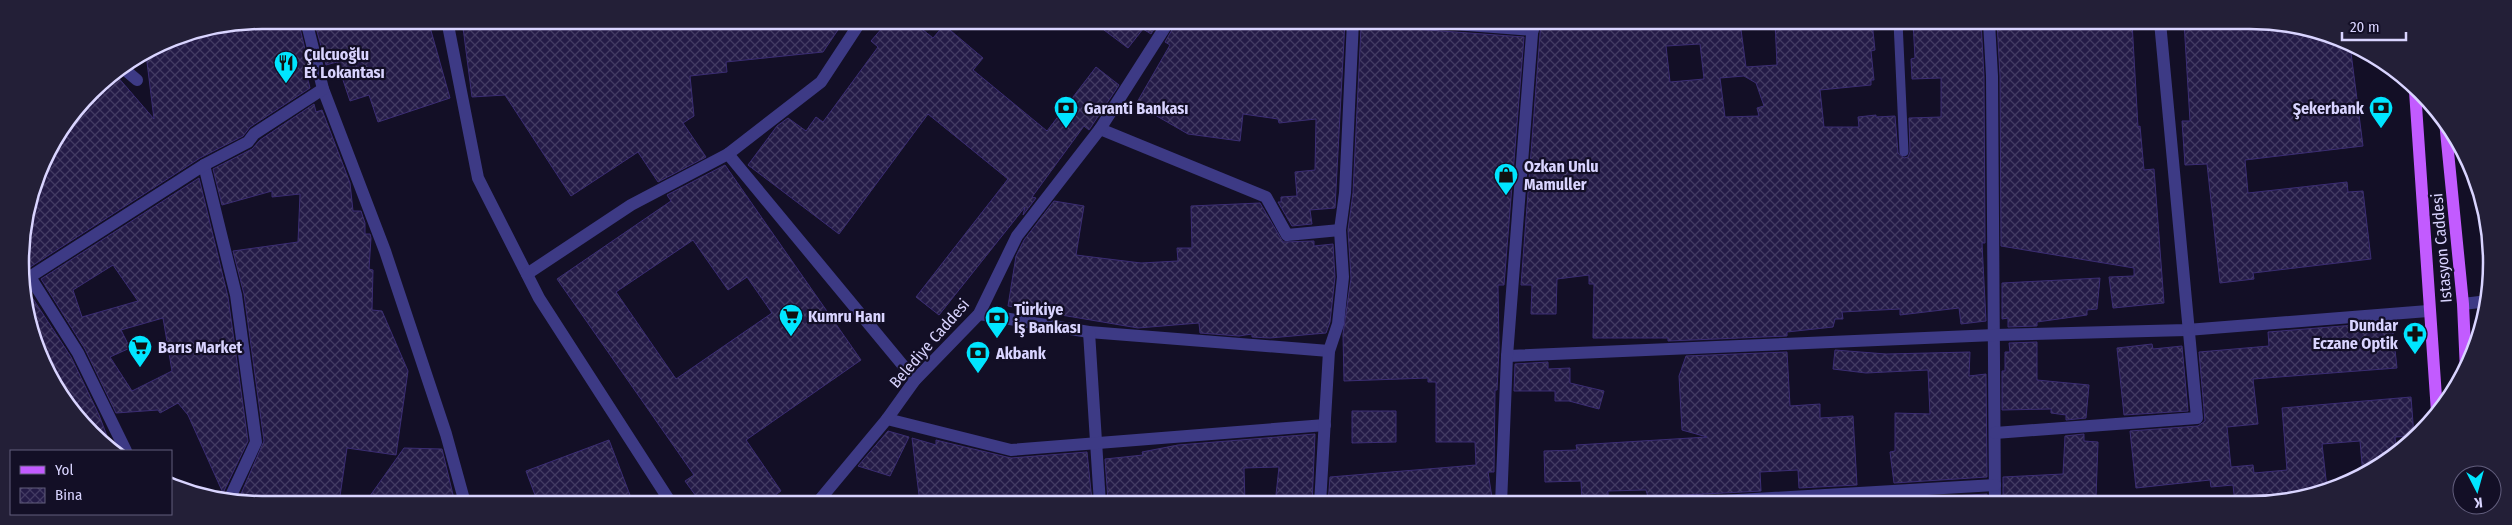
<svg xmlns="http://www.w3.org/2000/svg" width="2512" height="525" viewBox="0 0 2512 525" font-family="'Fira Sans Condensed',sans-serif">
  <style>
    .building { fill: url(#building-cross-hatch); stroke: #3b2d73; fill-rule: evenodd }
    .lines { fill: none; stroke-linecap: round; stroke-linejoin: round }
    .service { stroke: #3d3a85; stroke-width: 9 }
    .minor { stroke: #3d3a85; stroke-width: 12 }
    .tertiary { stroke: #3d3a85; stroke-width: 12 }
    .primary { stroke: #c25bff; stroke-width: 12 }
    .labels { text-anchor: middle; stroke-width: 4.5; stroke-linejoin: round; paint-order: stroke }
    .poi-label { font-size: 16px; font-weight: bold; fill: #d9d4ff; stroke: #130f26; text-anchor: start }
    .street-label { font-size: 16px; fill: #d9d4ff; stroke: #130f26 }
    .rim { fill: none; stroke: #d9d4ff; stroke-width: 2.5 }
  </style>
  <defs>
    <pattern id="building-cross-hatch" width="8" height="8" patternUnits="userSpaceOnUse" patternTransform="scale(1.25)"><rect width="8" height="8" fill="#241b47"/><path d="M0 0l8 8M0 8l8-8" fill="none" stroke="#433b63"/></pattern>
  </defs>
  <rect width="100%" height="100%" fill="#130f26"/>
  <!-- building -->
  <g class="building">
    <polygon points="262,20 298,20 310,70 306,72 310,88 250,127 243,136 200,158 24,271 20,247 39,169 91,91 116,75 154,119 146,54 170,38"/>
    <polygon points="314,20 428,20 450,98 378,122 369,95 350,101 337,62 326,65"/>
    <polygon points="462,20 679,20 844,21 823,52 726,62 727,72 690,76 694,116 683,123 706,157 658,182 638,152 571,196 505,95 472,97"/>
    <polygon points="888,21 912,21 933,38 944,25 983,58 973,70 1047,131 1096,67 1119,85 1089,130 1084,126 1032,197 1036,198 1023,215 1025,207 939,315 916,297 1008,179 928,114 839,234 748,165 777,126 788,118 806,131 816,117 823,122 878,47 871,41"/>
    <polygon points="1092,21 1159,21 1151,34 1143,29 1128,48"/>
    <polygon points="1177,21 1345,21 1335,208 1310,210 1312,224 1292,226 1278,202 1281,202 1281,197 1297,196 1295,172 1315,170 1316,119 1279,123 1278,119 1243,114 1240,141 1188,134 1136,104 1170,45 1165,42"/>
    <path d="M1541,21L1740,22L1746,67L1777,65L1775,22H1872L1875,50L1871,51L1874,80H1871V85L1820,90L1824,127H1859L1858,117L1876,115V117L1895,116L1898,153L1904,158L1908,157L1910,152L1909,118L1941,117V78L1912,79L1911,59L1915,58L1913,22H1981L1984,76L1985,243H1982L1986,321L1961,324L1959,308L1900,315V309L1842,312L1843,319H1835L1833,327L1787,332V336L1668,341V338H1593L1594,284H1589V275L1557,279L1556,314H1531L1532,285H1521ZM1700,44L1704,79L1670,82L1666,46ZM1744,76L1756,83L1764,106L1757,108L1759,116L1725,117L1720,78Z"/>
    <polygon points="1997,22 2132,22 2138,127 2140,126 2144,170 2154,169 2164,303 2113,308 2109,277 2134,276 2134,268 2001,246 2000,76"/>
    <polygon points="2184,22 2281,22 2350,45 2363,146 2245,160 2248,193 2347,182 2348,192 2363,191 2371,259 2253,273 2254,279 2220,283 2207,164 2185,165 2182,121 2190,121"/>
    <polygon points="1408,25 1414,29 1524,37 1504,285 1498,285 1499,350 1497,390 1495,390 1494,472 1488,472 1493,504 1328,504 1330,477 1476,465 1475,442 1436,442 1436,382 1428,382 1428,378 1344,381 1343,334 1351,278 1348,230 1353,193 1361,27"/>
    <polygon points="314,104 316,112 322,110 350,183 353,211 361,211 365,223 365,234 370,234 371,238 369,269 373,270 372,310 382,311 408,371 396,455 347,448 339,503 237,503 264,441 244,294 233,251 298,242 300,194 272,197 272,191 222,205 213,169 252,149 260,140"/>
    <path d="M725,165L861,360L746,440L781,491L764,503H701L685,481L694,475L557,279L671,201L667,195ZM693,240L728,290L747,277L772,313L676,379L616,292Z"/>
    <path d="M199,178L228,297L248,441L223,493L188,415L178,403L160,413L158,410L116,413L85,349L41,279ZM113,265L138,301L82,317L73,290ZM163,318L172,371L132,391L110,357L130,348L121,330Z"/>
    <polygon points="1054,201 1084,206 1076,255 1141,263 1178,261 1177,248 1192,248 1191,206 1260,203 1283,242 1314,241 1314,246 1333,244 1335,277 1330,322 1326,333 1270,338 1252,337 1252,334 1239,336 1200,333 1199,323 1138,328 1008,306 1016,256 1024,240"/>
    <polygon points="2100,278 2097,309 2087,310 2087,315 2037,322 2037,326 2008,327 2008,318 2002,319 2002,283"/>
    <polygon points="26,288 71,357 99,415 112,449 80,422 33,340"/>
    <polygon points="2392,322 2397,368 2253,379 2258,424 2227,427 2231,467 2253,465 2254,473 2287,470 2282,408 2411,397 2414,436 2395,437 2396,452 2363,475 2360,441 2322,444 2327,488 2266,504 2235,504 2233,485 2211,487 2210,480 2136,488 2130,431 2198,426 2205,421 2199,352 2269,346 2268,332"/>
    <polygon points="2037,342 2037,380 2089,385 2086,418 2066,420 2066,415 2051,413 2051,409 2002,410 2002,371 2005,371 2005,352 2010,352 2009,343"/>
    <polygon points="2152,344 2153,349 2182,346 2188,411 2124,415 2117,348"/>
    <polygon points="1835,350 1886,354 1970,352 1969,376 1986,374 1987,477 1894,483 1890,452 1895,451 1895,413 1930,414 1928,370 1866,373 1833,369"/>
    <polygon points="1787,352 1790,406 1820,404 1820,418 1853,416 1857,485 1799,488 1798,470 1760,472 1761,491 1648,497 1646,490 1608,491 1608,501 1582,502 1581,481 1545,482 1544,451 1577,450 1576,445 1707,437 1682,430 1679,376 1686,356"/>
    <polygon points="1548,362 1548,369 1570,368 1570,383 1604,391 1599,409 1569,401 1555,401 1555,391 1514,391 1515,364"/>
    <polygon points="1352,411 1396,411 1396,442 1352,443"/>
    <polygon points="888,431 909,437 890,476 858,466"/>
    <polygon points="1315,434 1312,504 1275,504 1279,467 1244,468 1245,504 1111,504 1110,500 1108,500 1105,459 1143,455 1142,452 1178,445"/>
    <polygon points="2084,434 2084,441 2098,442 2096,498 2048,496 2048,504 2003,504 2003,477 2063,474 2065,436"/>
    <polygon points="912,438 936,445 936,440 944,442 1011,458 1087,452 1092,501 1063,504 920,503"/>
    <polygon points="609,440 633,503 538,503 526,471"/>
    <polygon points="404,448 442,449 455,503 365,503"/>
    <polygon points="1987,494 1987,504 1897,504 1896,499"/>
    <polygon points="1858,501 1858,504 1807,504"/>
  </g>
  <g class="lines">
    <!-- service -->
    <polyline class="service" points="1898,22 1904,152"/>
    <!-- minor -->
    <g class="minor">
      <polyline points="306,20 323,89 385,251 446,434 465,503"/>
      <polyline points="447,20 478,178 539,298 671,503"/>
      <polyline points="1415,21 1533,30"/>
      <polyline points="1989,22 1992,76 1995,504"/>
      <polyline points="124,69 137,80"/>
      <polyline points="1100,129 1266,197 1287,235 1340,230"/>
      <polyline points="728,154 915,380"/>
      <polyline points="204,165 236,295 256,442 228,502"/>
      <polyline points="527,274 631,205 728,154 821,82 861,21"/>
      <polyline points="30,277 78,353 126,451"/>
      <polyline points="25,280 204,165 248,142 254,134 323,89"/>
      <polyline points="2463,304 2488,301"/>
      <polyline points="979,314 1089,332 1329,351"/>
      <polyline points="1089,332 1100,504"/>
      <polyline points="1507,356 1995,335 2187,330 2428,311"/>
      <polyline points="887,419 1011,450 1325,425"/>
      <polyline points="1995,433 2197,418 2160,22"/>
      <polyline points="1320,504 1329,351 1338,324 1343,277 1340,230 1345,193 1353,21"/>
      <polyline points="1501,504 1507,356 1533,21"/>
      <polyline points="1670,504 1995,485"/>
    </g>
    <!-- tertiary -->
    <polyline class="tertiary" points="817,503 887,419 915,380 979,314 1017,236 1100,129 1169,21"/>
    <!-- primary -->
    <g class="primary">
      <polyline points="2415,91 2437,412"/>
      <polyline points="2445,121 2463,304 2466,371"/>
    </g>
  </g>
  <!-- icons -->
  <defs>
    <symbol id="restaurant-pin" viewBox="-11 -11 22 30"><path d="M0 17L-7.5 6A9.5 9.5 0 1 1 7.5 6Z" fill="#00e5ff" stroke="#130f26"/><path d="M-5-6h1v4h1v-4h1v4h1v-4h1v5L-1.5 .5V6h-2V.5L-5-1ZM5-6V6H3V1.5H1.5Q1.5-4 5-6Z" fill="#111"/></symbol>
    <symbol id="bank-pin" viewBox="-11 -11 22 30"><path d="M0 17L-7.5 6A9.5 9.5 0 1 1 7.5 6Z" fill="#00e5ff" stroke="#130f26"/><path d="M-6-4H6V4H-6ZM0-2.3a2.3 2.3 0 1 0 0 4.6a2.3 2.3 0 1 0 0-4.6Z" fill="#111"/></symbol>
    <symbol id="shop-pin" viewBox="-11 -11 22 30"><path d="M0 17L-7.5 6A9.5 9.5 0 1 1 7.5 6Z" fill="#00e5ff" stroke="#130f26"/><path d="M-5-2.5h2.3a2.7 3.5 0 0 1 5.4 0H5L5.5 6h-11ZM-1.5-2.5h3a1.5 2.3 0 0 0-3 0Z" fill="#111"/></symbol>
    <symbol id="supermarket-pin" viewBox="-11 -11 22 30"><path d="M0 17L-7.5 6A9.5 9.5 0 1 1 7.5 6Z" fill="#00e5ff" stroke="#130f26"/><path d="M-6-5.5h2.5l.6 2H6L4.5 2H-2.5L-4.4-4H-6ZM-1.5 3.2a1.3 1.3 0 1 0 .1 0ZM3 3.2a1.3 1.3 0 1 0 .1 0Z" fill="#111"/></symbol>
    <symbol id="pharmacy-pin" viewBox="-11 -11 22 30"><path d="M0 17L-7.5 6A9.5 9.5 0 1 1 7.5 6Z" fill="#00e5ff" stroke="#130f26"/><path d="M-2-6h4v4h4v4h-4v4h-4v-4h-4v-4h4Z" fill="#111"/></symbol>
  </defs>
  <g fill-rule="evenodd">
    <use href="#restaurant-pin" x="272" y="49" width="28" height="38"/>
    <use href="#bank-pin" x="1052" y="94" width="28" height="38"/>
    <use href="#bank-pin" x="2367" y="94" width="28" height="38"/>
    <use href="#shop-pin" x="1492" y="161" width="28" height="38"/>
    <use href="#supermarket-pin" x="777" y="302" width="28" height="38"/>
    <use href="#bank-pin" x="983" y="304" width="28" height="38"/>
    <use href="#pharmacy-pin" x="2401" y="320" width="28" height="38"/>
    <use href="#supermarket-pin" x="126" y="333" width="28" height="38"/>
    <use href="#bank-pin" x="964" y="339" width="28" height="38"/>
  </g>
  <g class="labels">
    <!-- poi labels -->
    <g class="poi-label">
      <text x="304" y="60">Çulcuoğlu<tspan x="304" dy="18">Et Lokantası</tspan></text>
      <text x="1084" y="114">Garanti Bankası</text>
      <text x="2364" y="114" text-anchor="end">Şekerbank</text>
      <text x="1524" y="172">Ozkan Unlu<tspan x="1524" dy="18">Mamuller</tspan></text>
      <text x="1014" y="315">Türkiye<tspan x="1014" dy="18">İş Bankası</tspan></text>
      <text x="808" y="322">Kumru Hanı</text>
      <text x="2398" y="331" text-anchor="end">Dundar<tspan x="2398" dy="18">Eczane Optik</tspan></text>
      <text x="158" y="353">Barıs Market</text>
      <text x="996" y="359">Akbank</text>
    </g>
    <!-- street labels -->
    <g class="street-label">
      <text transform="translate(2441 248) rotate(-95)" y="6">Istasyon Caddesi</text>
      <text transform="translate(929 343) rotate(-49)" y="6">Belediye Caddesi</text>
    </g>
  </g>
  <!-- crop -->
  <path d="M0 0H2512V525H0ZM262 29H2250A233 233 0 0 1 2483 262V263A233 233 0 0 1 2250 496H262A233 233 0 0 1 29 263V262A233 233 0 0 1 262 29Z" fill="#231f37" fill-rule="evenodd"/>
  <path class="rim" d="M262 29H2250A233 233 0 0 1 2483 262V263A233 233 0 0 1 2250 496H262A233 233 0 0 1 29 263V262A233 233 0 0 1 262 29Z"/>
  <!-- legend -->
  <rect x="10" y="450" width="162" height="65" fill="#130f26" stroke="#625e7d"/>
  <rect x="20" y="466" width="25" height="8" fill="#c25bff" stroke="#625e7d"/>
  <text x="55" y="475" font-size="15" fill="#d9d4ff">Yol</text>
  <rect x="20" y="488" width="25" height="15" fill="url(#building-cross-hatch)" stroke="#625e7d"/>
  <text x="55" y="500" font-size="15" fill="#d9d4ff">Bina</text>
  <!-- north arrow -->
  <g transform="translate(2477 490) rotate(174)"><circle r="24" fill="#130f26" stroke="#625e7d"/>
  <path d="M0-4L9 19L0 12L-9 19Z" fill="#00e5ff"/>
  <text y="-8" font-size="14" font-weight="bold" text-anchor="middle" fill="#d9d4ff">K</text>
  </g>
  <!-- scale -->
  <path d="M2342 32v8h64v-8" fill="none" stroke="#d9d4ff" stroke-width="2.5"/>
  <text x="2350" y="32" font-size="15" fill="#d9d4ff" stroke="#130f26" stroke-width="4" paint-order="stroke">20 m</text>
</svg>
